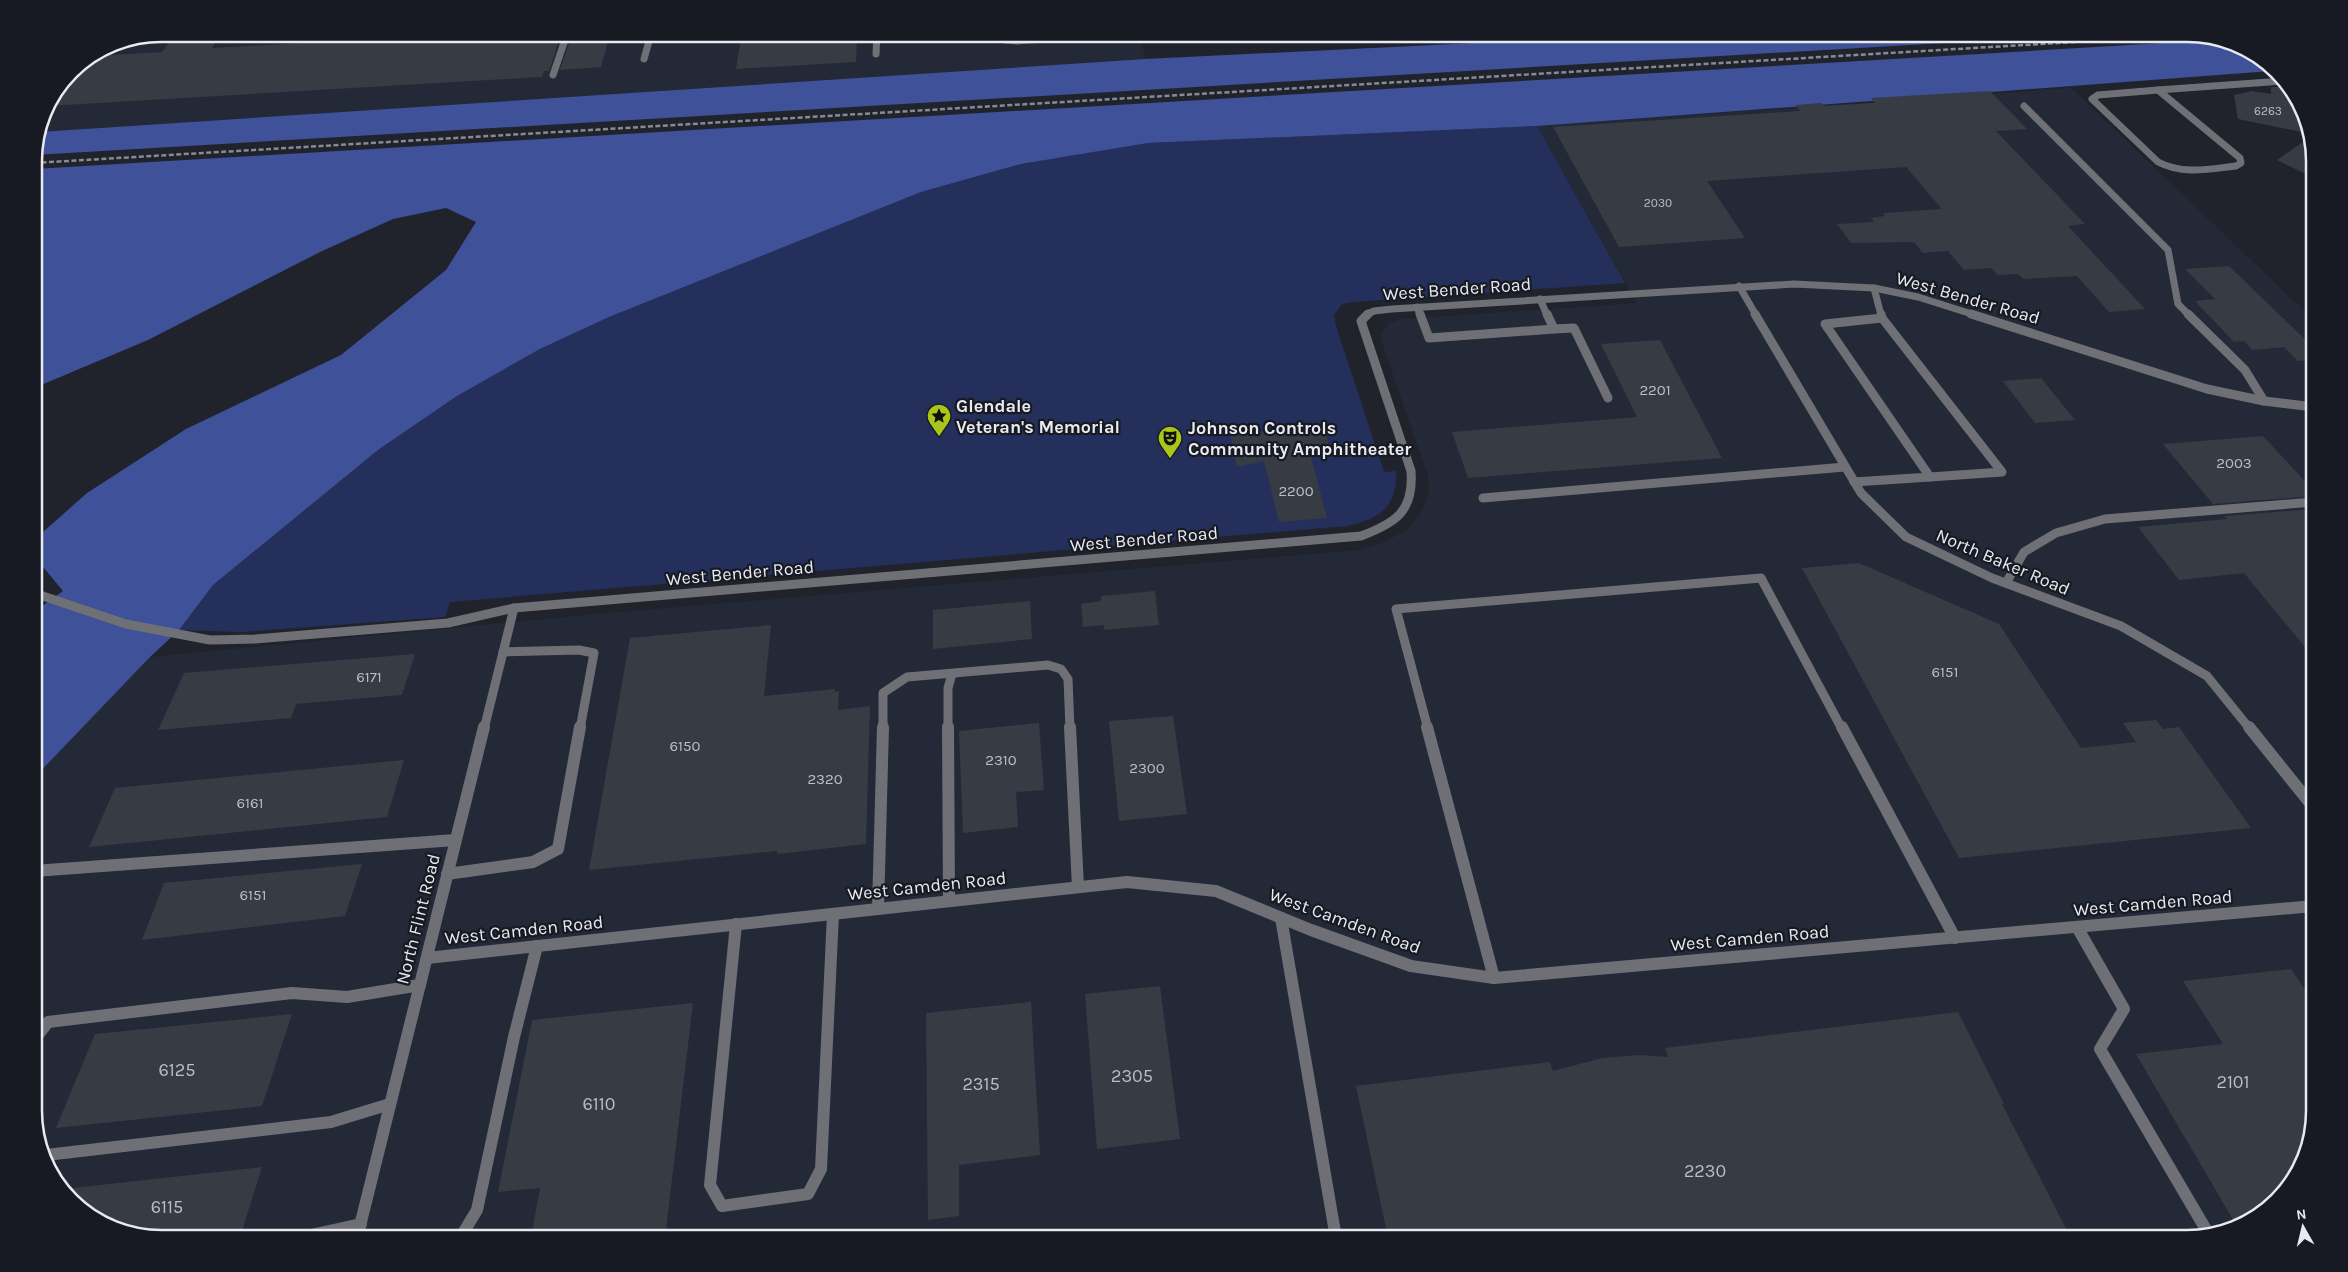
<svg xmlns="http://www.w3.org/2000/svg" width="2348" height="1272" viewBox="0 0 2348 1272" font-family="Karla,sans-serif">
  <style>
    .built { fill: #242938 }
    .green { fill: #24305b }
    .forest { fill: #3e5199 }
    .building { fill: #373b44 }
    .lines { fill: none; stroke-linecap: round; stroke-linejoin: round }
    .lane-far2 { stroke: #6f7075; stroke-width: 7 }
    .lane-far1 { stroke: #6f7075; stroke-width: 9 }
    .lane { stroke: #6f7075; stroke-width: 12 }
    .street-far2 { stroke: #6f7075; stroke-width: 7 }
    .street-far1 { stroke: #6f7075; stroke-width: 9 }
    .street { stroke: #6f7075; stroke-width: 12 }
    .rail { stroke: #888a92; stroke-width: 2.5; stroke-dasharray: 5 2.5; stroke-linecap: butt }
    .labels { text-anchor: middle; stroke-width: 4.5; stroke-linejoin: round; paint-order: stroke }
    .far-number-label { font-size: 12px; fill: #bcbec5 }
    .number-label { font-size: 15px; fill: #bcbec5 }
    .street-label { font-size: 18px; fill: #e8eaf0; stroke: #171a22 }
    .poi-label { font-size: 18px; font-weight: bold; fill: #e8eaf0; stroke: #171a22; text-anchor: start }
    .near-number-label { font-size: 18px; fill: #bcbec5 }
    .rim { fill: none; stroke: #e8eaf0; stroke-width: 2.5 }
  </style>
  <rect width="100%" height="100%" fill="#20232c"/>
  <!-- built -->
  <g class="built">
    <polygon points="161,34 1140,34 1145,59 39,132 44,112 71,71 113,43"/>
    <polygon points="2071,88 2314,320 2314,1111 2301,1167 2251,1221 2187,1238 161,1238 105,1225 55,1181 34,1119 34,778 150,657 595,614 1360,550 1387,541 1406,530 1421,513 1429,493 1428,476 1380,337 1389,323 1401,319 1637,303 1537,126"/>
  </g>
  <!-- green -->
  <path class="green" d="M1537,126L1625,283L1353,302L1342,304L1334,315L1336,326L1384,472L1396,471C1397,506 1381,519 1347,526L450,602L445,617L242,632L179,630L213,585L378,450L457,396L540,349L609,317L921,192L1021,164L1148,143Z"/>
  <!-- forest -->
  <g class="forest">
    <polygon points="1663,34 2097,34 34,155 39,132 1145,59"/>
    <polygon points="2214,40 2243,47 2271,71 1537,126 1148,143 1021,164 921,192 609,317 540,349 457,396 378,450 213,585 179,630 150,657 34,778 34,612 63,591 34,556 34,540 87,493 186,429 341,355 446,270 476,222 446,208 393,219 320,252 148,340 34,388 34,169"/>
  </g>
  <!-- building -->
  <g class="building">
    <polygon points="175,34 221,34 212,48 465,34 561,34 549,71 544,71 542,77 47,106 71,71 94,56 162,52"/>
    <polygon points="572,34 610,34 601,67 560,70"/>
    <polygon points="786,34 857,34 856,62 736,69 741,37"/>
    <polygon points="2271,87 2282,87 2293,91 2307,133 2238,119 2234,95 2252,91 2271,94"/>
    <polygon points="1990,91 2027,129 1996,131 2085,224 2068,226 2145,309 2109,312 2077,276 2024,279 2018,274 1998,275 1991,268 1964,270 1948,251 1923,253 1914,242 1851,243 1837,224 1874,222 1871,218 1885,216 1883,213 1942,209 1906,167 1707,181 1745,238 1619,247 1553,127 1800,111 1796,105 1821,103 1823,106 1875,103 1871,98"/>
    <polygon points="2309,138 2314,153 2314,178 2277,160"/>
    <polygon points="2229,266 2314,348 2314,360 2298,361 2284,347 2252,350 2244,341 2234,342 2195,301 2215,299 2185,269"/>
    <polygon points="1660,340 1722,458 1468,478 1452,432 1637,417 1601,344"/>
    <polygon points="2041,378 2075,420 2035,423 2003,381"/>
    <polygon points="1279,429 1325,431 1332,456 1311,457 1327,518 1279,522 1264,461 1237,467 1230,434 1248,435"/>
    <polygon points="2263,436 2314,491 2314,496 2213,504 2163,444"/>
    <polygon points="2314,509 2314,658 2244,573 2179,580 2138,527 2227,519 2224,516"/>
    <polygon points="1859,563 1999,624 2081,748 2136,742 2123,723 2156,720 2163,729 2179,727 2251,828 1959,858 1802,568"/>
    <polygon points="1155,591 1159,625 1104,630 1104,625 1083,627 1081,604 1101,601 1101,596"/>
    <polygon points="1030,601 1032,639 933,649 933,610"/>
    <polygon points="771,625 764,696 835,689 834,692 839,691 838,710 870,706 866,844 777,854 777,851 589,870 630,638"/>
    <polygon points="415,654 402,695 296,704 291,718 158,730 184,673"/>
    <polygon points="1173,716 1187,814 1119,821 1109,721"/>
    <polygon points="1039,723 1044,790 1016,792 1018,827 963,833 959,731"/>
    <polygon points="404,760 387,817 89,847 115,788"/>
    <polygon points="362,864 345,916 142,940 164,883"/>
    <polygon points="2291,969 2314,1003 2314,1111 2301,1167 2251,1221 2236,1225 2136,1054 2223,1044 2183,981"/>
    <polygon points="1160,986 1180,1139 1097,1149 1085,994"/>
    <polygon points="1031,1002 1040,1155 959,1165 959,1216 928,1220 926,1013"/>
    <polygon points="693,1003 665,1238 531,1238 540,1188 498,1192 532,1020"/>
    <polygon points="1958,1012 2004,1104 2002,1104 2071,1238 1388,1238 1356,1086 1550,1062 1553,1071 1602,1058 1640,1055 1668,1057 1665,1048"/>
    <polygon points="292,1014 262,1106 56,1128 95,1034"/>
    <polygon points="262,1167 242,1231 174,1238 161,1238 105,1225 64,1189"/>
  </g>
  <g class="lines">
    <!-- lane-far2 -->
    <g class="lane-far2">
      <polyline points="1000,34 1005,40 1017,41 1103,34"/>
      <polyline points="876,54 877,34"/>
      <polyline points="644,59 651,34"/>
      <polyline points="553,75 567,34"/>
      <path d="M2158,90L2240,158L2241,163L2236,166C2209,169 2183,175 2158,162L2092,99L2098,95Z"/>
      <polyline points="2158,90 2283,81"/>
      <polyline points="2024,106 2168,250 2178,304 2189,315"/>
      <polyline points="1874,288 1881,315"/>
      <polyline points="1540,299 1547,315"/>
      <polyline points="1417,307 1420,315"/>
    </g>
    <!-- lane-far1 -->
    <g class="lane-far1">
      <polyline points="1420,314 1429,338 1554,329"/>
      <polyline points="1547,314 1554,329 1574,328 1608,398"/>
      <polyline points="2188,314 2245,370 2264,401"/>
      <polyline points="1882,318 2002,472 1930,477"/>
      <polyline points="1854,482 1930,477 1825,324 1882,318 1881,314"/>
      <polyline points="1483,498 1845,467"/>
      <polyline points="2006,583 2024,552 2056,533 2105,519 2314,502"/>
      <polyline points="34,593 126,624 210,640 255,639 448,623 514,608"/>
      <polyline points="503,652 579,650 594,653 580,729"/>
      <polyline points="883,729 883,693 907,677 1048,665 1061,669 1068,679 1070,729"/>
      <polyline points="948,729 948,688 952,674"/>
      <polyline points="1428,729 1396,609 1761,578 1842,729"/>
    </g>
    <!-- lane -->
    <g class="lane">
      <polyline points="948,727 949,901"/>
      <polyline points="1070,727 1078,887"/>
      <polyline points="1427,727 1494,978"/>
      <polyline points="1842,727 1955,938"/>
      <polyline points="34,871 455,840"/>
      <polyline points="447,874 533,862 558,849 580,727"/>
      <polyline points="878,909 883,727"/>
      <polyline points="1281,918 1336,1238"/>
      <polyline points="736,924 710,1185 722,1206 808,1194 821,1169 833,914"/>
      <polyline points="2077,927 2124,1009 2100,1049 2208,1233"/>
      <polyline points="34,1040 48,1022 292,993 347,997 420,985"/>
      <polyline points="46,1155 331,1122 390,1104"/>
      <polyline points="297,1238 361,1224"/>
      <polyline points="460,1238 477,1210 514,1037 537,946"/>
    </g>
    <!-- street-far2 -->
    <g class="street-far2">
      <polyline points="1739,286 1756,315"/>
      <polyline points="1366,315 1374,311 1392,309 1794,284 1874,288 1918,297 1975,315"/>
    </g>
    <!-- street-far1 -->
    <g class="street-far1">
      <polyline points="1755,314 1861,493 1906,537 1992,578 2121,626 2207,676 2250,729"/>
      <polyline points="1971,314 2207,389 2264,401 2314,407"/>
      <path d="M484,729L514,608L1361,536C1396,523 1414,511 1411,471L1361,321L1368,314"/>
    </g>
    <!-- street -->
    <g class="street">
      <polyline points="2249,727 2314,808"/>
      <polyline points="427,958 1127,882 1216,891 1311,930 1411,966 1494,978 2314,906"/>
      <polyline points="357,1238 484,727"/>
    </g>
    <!-- rail -->
    <polyline class="rail" points="34,163 2193,35"/>
  </g>
  <!-- icons -->
  <defs>
    <symbol id="sight-pin" viewBox="-11 -11 22 30"><path d="M0 17L-7.5 6A9.5 9.5 0 1 1 7.5 6Z" fill="#a9c71a" stroke="#171a22"/><path d="M0-6L1.8-2.2L6-1.7L2.9 1.2L3.7 5.4L0 3.3L-3.7 5.4L-2.9 1.2L-6-1.7L-1.8-2.2Z" fill="#111"/></symbol>
    <symbol id="theatre-pin" viewBox="-11 -11 22 30"><path d="M0 17L-7.5 6A9.5 9.5 0 1 1 7.5 6Z" fill="#a9c71a" stroke="#171a22"/><path d="M-5-5.5Q0-4 5-5.5V0Q5 5 0 6Q-5 5-5 0ZM-3.3-2.5H-1v1.5H-3.3ZM1-2.5H3.3v1.5H1ZM-2.8 1Q0 5.5 2.8 1Z" fill="#111"/></symbol>
  </defs>
  <g fill-rule="evenodd">
    <use href="#sight-pin" x="925" y="402" width="28" height="38"/>
    <use href="#theatre-pin" x="1156" y="424" width="28" height="38"/>
  </g>
  <g class="labels">
    <!-- far-number labels -->
    <g class="far-number-label">
      <text x="2268" y="115">6263</text>
      <text x="1658" y="207">2030</text>
    </g>
    <!-- number labels -->
    <g class="number-label">
      <text x="1655" y="395">2201</text>
      <text x="2234" y="468">2003</text>
      <text x="1296" y="496">2200</text>
      <text x="1945" y="677">6151</text>
      <text x="369" y="682">6171</text>
      <text x="685" y="751">6150</text>
      <text x="1001" y="765">2310</text>
      <text x="1147" y="773">2300</text>
      <text x="825" y="784">2320</text>
      <text x="250" y="808">6161</text>
      <text x="253" y="900">6151</text>
    </g>
    <!-- street labels -->
    <g class="street-label">
      <text transform="translate(1457 289) rotate(-4)" y="6">West Bender Road</text>
      <text transform="translate(1968 298) rotate(16)" y="6">West Bender Road</text>
      <text transform="translate(1144 539) rotate(-5)" y="6">West Bender Road</text>
      <text transform="translate(2003 562) rotate(23)" y="6">North Baker Road</text>
      <text transform="translate(740 573) rotate(-5)" y="6">West Bender Road</text>
      <text transform="translate(927 886) rotate(-6)" y="6">West Camden Road</text>
      <text transform="translate(2153 903) rotate(-5)" y="6">West Camden Road</text>
      <text transform="translate(418 919) rotate(-76)" y="6">North Flint Road</text>
      <text transform="translate(1345 921) rotate(20)" y="6">West Camden Road</text>
      <text transform="translate(524 930) rotate(-6)" y="6">West Camden Road</text>
      <text transform="translate(1750 938) rotate(-5)" y="6">West Camden Road</text>
    </g>
    <!-- poi labels -->
    <g class="poi-label">
      <text x="956" y="412">Glendale<tspan x="956" dy="21">Veteran's Memorial</tspan></text>
      <text x="1188" y="434">Johnson Controls<tspan x="1188" dy="21">Community Amphitheater</tspan></text>
    </g>
    <!-- near-number labels -->
    <g class="near-number-label">
      <text x="177" y="1076">6125</text>
      <text x="1132" y="1082">2305</text>
      <text x="2233" y="1088">2101</text>
      <text x="981" y="1090">2315</text>
      <text x="599" y="1110">6110</text>
      <text x="1705" y="1177">2230</text>
      <text x="167" y="1213">6115</text>
    </g>
  </g>
  <!-- crop -->
  <path d="M0 0H2348V1272H0ZM161 42H2187A119 119 0 0 1 2306 161V1111A119 119 0 0 1 2187 1230H161A119 119 0 0 1 42 1111V161A119 119 0 0 1 161 42Z" fill="#171a22" fill-rule="evenodd"/>
  <path class="rim" d="M161 42H2187A119 119 0 0 1 2306 161V1111A119 119 0 0 1 2187 1230H161A119 119 0 0 1 42 1111V161A119 119 0 0 1 161 42Z"/>
  <!-- north arrow -->
  <g transform="translate(2303 1227) rotate(352)" stroke="#171a22" stroke-width="4" paint-order="stroke">
  <path d="M0-4L9 19L0 12L-9 19Z" fill="#e8eaf0"/>
  <text y="-8" font-size="14" font-weight="bold" text-anchor="middle" fill="#e8eaf0">N</text>
  </g>
</svg>
